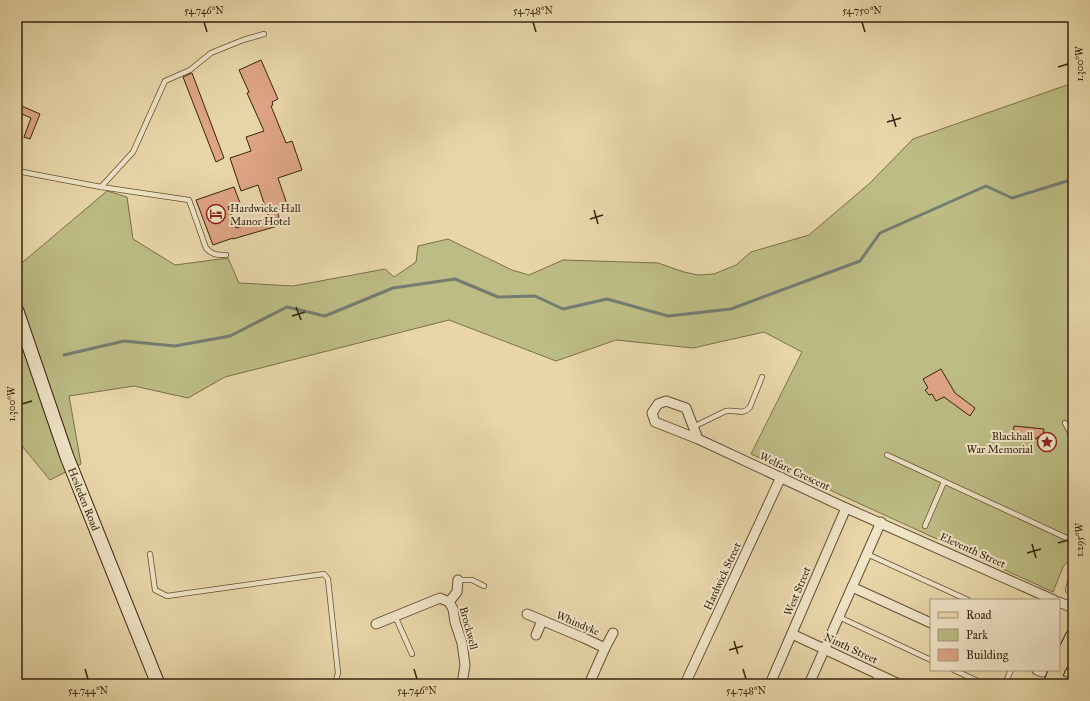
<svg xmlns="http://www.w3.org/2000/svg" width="1090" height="701" viewBox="0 0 1090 701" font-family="'IM FELL Great Primer',serif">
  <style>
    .green { fill: #bdbc84; stroke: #7a7049 }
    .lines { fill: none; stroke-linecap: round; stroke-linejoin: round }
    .stream { stroke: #747c72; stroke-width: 3 }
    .building { fill: #dea585; stroke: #37240e }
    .service-casing { stroke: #635035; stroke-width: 6 }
    .minor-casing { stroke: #635035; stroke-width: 11 }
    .secondary-casing { stroke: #37240e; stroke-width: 15 }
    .primary-casing { stroke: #37240e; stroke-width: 17 }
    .service { stroke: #f0e4c7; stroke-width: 4.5 }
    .minor { stroke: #f0e4c7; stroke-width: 9 }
    .secondary { stroke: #f0e4c7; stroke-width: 13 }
    .primary { stroke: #e8d6a9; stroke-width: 15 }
    .ticks { fill: none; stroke: #37240e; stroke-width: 1.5 }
    .labels { text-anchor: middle; stroke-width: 4; stroke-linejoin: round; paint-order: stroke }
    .poi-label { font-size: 11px; fill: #37240e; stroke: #f0e4c7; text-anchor: start }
    .street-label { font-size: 11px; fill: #37240e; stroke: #f0e4c7 }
    .neatline { fill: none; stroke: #37240e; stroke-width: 1.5 }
    .ticks-label { font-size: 10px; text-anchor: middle; fill: #37240e }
  </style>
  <rect width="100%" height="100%" fill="#e8d6a9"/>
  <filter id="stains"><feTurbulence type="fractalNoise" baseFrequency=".005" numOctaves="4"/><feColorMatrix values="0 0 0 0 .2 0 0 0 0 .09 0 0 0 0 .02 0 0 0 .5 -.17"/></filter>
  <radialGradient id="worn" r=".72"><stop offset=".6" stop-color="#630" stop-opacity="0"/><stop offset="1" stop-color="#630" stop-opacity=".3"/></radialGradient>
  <!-- green -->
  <polygon class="green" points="1067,85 1073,85 1073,556 1063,567 1053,592 751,454 802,352 764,332 693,348 616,340 556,361 449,320 225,377 188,398 134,386 69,396 81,464 50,480 17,440 17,267 107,191 127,197 133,239 175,265 228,258 239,283 293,286 385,269 394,277 416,262 418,246 448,239 512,270 529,275 563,260 658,263 684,272 698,275 714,274 736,265 751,252 809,235 870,183 913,139"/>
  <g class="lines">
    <!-- stream -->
    <polyline class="stream" points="64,355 124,341 175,346 230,336 287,307 325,316 393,288 455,279 498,297 535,296 563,309 607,299 668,316 731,309 860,261 880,233 986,186 1012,198 1067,181 1073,182"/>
  </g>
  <!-- building -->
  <g class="building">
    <polygon points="261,60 278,99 272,102 273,105 271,106 286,143 292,141 302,170 278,178 288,207 277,210 281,225 233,239 233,238 213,245 196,200 234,187 240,203 228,207 236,228 269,218 258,185 241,191 230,158 251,151 246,137 264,131 247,93 249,92 239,70"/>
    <polygon points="192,73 224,158 216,162 183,77"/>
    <polygon points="17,104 40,114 30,139 24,137 31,118 17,112"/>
    <polygon points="941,369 955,393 975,408 970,416 944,397 936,401 932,394 929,395 925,390 928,388 923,379"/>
    <polygon points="1014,426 1044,429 1043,437 1037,437 1037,439 1013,436"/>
  </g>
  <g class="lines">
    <defs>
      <g id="service">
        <path d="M17,171L101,187L189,200L206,248C212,255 217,255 226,255"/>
        <polyline points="101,187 133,152 165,81 190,70 211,53 243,40 264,34"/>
        <polyline points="1065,423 1073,438"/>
        <path d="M693,427L726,411C736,409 743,416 750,407L762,377"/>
        <polyline points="887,455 1071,540"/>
        <polyline points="1073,522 1071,540 1073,554"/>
        <polyline points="925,526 944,482"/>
        <polyline points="150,554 155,590 167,596 324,574 328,579 338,673 335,684"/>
        <polyline points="867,554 968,600"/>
        <polyline points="1073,571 1068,590 1073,595"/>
        <polyline points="458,580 472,580 484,586"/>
        <polyline points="395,616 412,654"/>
        <polyline points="839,617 931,660"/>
        <polyline points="954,670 984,684"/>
        <polyline points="873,684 878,674"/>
        <polyline points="1005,684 1011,670"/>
      </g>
      <g id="minor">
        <polyline points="698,439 686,408 666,401 658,404 652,413 655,422 698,439 846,508 1054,600"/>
        <polyline points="852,587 931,623"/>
        <polyline points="449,602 457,592 458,580"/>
        <polyline points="1059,602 1073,608"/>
        <polyline points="527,614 584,638 605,648 589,684"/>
        <polyline points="376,624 440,598 449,602 453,609 455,622 462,643 465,665 462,684"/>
        <polyline points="792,634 899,684"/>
        <polyline points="536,635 542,621"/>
        <polyline points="605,648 613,633"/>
        <polyline points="1037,670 1042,672"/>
        <polyline points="1054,677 1070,684"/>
        <polyline points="685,684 781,477"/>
        <polyline points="770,684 846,508"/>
        <polyline points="809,684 881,522"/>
      </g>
      <polyline id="secondary" points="17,311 67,457 158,684"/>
      <g id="primary">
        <polyline points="1059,666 1073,637"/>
        <polyline points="1051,684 1057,670"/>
      </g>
    </defs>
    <!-- service casing -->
    <use href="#service" class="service-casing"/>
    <!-- minor casing -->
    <use href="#minor" class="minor-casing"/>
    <!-- secondary casing -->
    <use href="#secondary" class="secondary-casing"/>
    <!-- primary casing -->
    <use href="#primary" class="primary-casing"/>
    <!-- service -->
    <use href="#service" class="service"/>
    <!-- minor -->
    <use href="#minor" class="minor"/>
    <!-- secondary -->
    <use href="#secondary" class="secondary"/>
    <!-- primary -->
    <use href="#primary" class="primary"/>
  </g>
  <!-- ticks -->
  <path class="ticks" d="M204,22L207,32M533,22L536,32M862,22L865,32M1058,67L1068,64M892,114L896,127M887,122L901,118M594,210L598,224M590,219L603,215M296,307L301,320M292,316L305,312M22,404L32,401M1058,543L1068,540M1032,544L1036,558M1027,553L1041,549M734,641L738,654M729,650L743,646M85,669L88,679M414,669L417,679M743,669L746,679"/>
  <!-- icons -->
  <defs>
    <symbol id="hotel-ring" viewBox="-11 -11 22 22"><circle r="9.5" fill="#f0e4c7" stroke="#8f2418" stroke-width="1.5"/><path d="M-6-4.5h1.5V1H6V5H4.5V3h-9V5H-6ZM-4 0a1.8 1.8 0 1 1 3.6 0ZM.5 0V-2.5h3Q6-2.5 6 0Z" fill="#8f2418"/></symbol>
    <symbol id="sight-ring" viewBox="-11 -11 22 22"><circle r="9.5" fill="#f0e4c7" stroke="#8f2418" stroke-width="1.5"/><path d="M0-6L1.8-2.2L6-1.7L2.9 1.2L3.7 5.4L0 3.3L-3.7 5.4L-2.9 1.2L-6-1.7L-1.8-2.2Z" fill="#8f2418"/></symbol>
  </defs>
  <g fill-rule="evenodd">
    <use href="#hotel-ring" x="205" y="203" width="22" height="22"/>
    <use href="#sight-ring" x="1036" y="431" width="22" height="22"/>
  </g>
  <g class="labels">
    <!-- poi labels -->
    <g class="poi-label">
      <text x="230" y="212">Hardwicke Hall<tspan x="230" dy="13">Manor Hotel</tspan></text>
      <text x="1033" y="440" text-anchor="end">Blackhall<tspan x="1033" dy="13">War Memorial</tspan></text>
    </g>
    <!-- street labels -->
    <g class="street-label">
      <text transform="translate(795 471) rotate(25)" y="4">Welfare Crescent</text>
      <text transform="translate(84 499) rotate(68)" y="4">Hesleden Road</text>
      <text transform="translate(973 550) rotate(24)" y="4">Eleventh Street</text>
      <text transform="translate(722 576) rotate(-65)" y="4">Hardwick Street</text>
      <text transform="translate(797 591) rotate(-67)" y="4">West Street</text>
      <text transform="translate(578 623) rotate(23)" y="4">Whindyke</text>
      <text transform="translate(469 628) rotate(75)" y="4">Brockwell</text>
      <text transform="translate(851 648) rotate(25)" y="4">Ninth Street</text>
    </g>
  </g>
  <!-- margin -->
  <rect width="1090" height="701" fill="none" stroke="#e8d6a9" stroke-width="44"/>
  <!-- legend -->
  <rect x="930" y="599" width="130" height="72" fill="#f0e4c7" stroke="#a6977d"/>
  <rect x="938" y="612" width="20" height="6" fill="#e8d6a9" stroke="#a6977d"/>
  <text x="966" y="619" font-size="12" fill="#37240e">Road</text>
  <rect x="938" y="629" width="20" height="12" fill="#bdbc84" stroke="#a6977d"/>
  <text x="966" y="639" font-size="12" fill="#37240e">Park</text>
  <rect x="938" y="649" width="20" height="12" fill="#dea585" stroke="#a6977d"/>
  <text x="966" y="659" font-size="12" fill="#37240e">Building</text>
  <rect x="22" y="22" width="1046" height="657" class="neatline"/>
  <g class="ticks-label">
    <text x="204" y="14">54.746°N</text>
    <text x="533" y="14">54.748°N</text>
    <text x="862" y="14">54.750°N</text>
    <text transform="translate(1079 64) rotate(-90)" y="4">1.300°W</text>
    <text transform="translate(11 404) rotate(-90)" y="4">1.300°W</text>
    <text transform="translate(1079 540) rotate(-90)" y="4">1.295°W</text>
    <text x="88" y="694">54.744°N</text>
    <text x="417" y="694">54.746°N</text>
    <text x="746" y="694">54.748°N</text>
  </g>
  <rect width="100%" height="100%" filter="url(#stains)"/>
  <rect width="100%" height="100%" fill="url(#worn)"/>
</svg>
